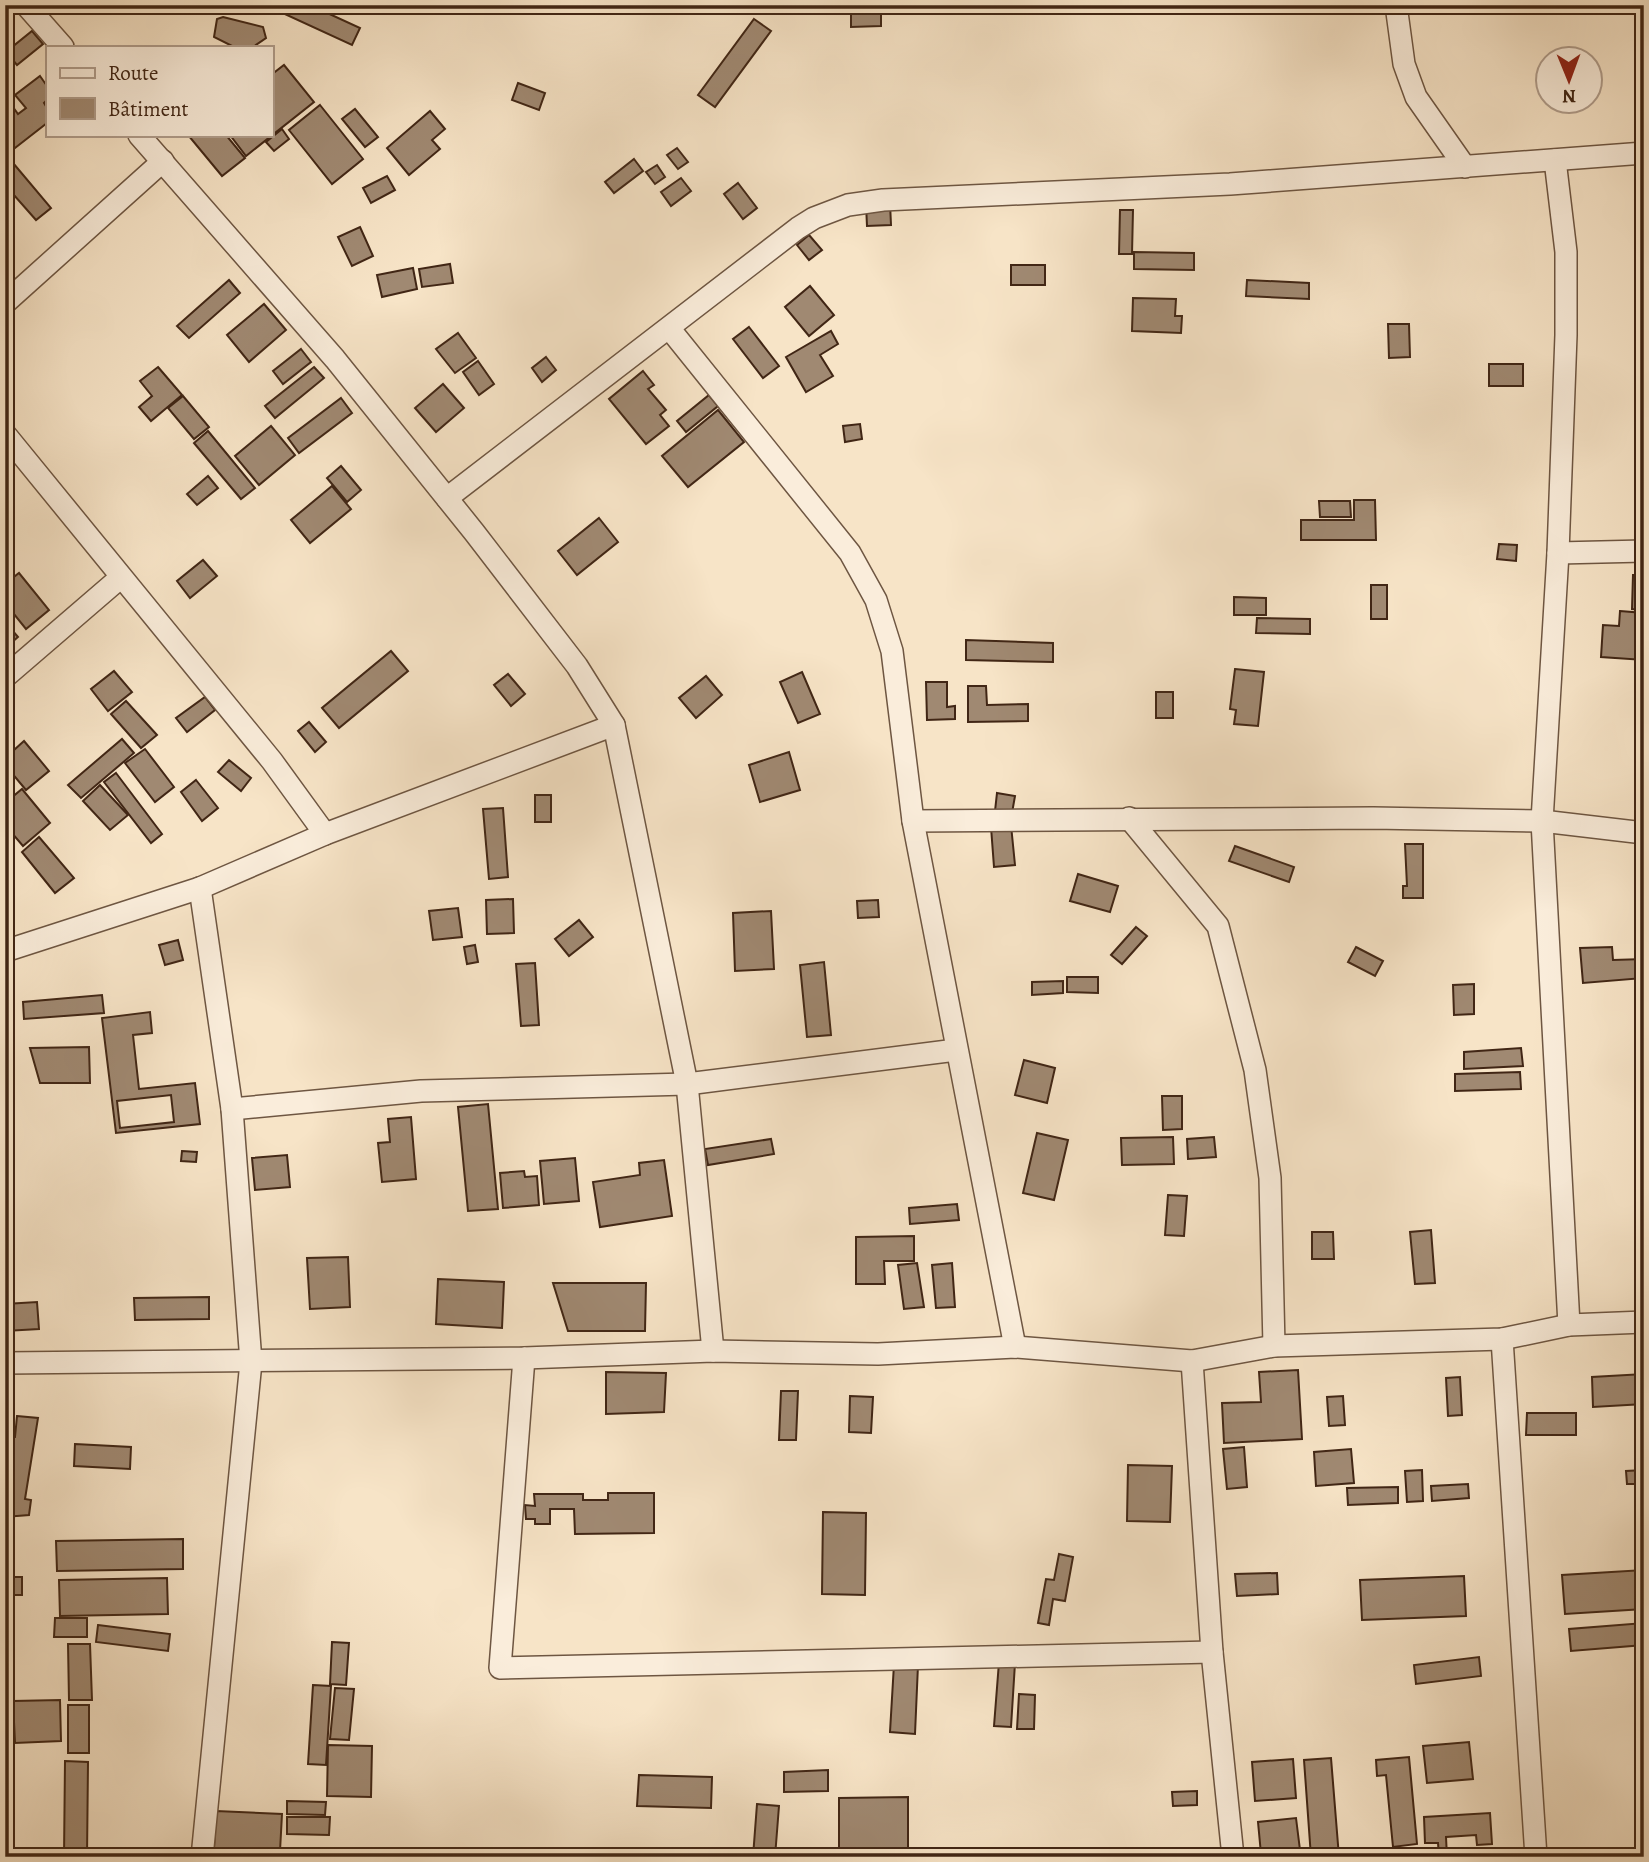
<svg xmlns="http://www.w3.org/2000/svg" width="1649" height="1862" viewBox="0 0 1649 1862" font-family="Alegreya,serif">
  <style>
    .building { fill: #a08972; stroke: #412615; stroke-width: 2; fill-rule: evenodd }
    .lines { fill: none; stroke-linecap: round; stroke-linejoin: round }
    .minor-casing { stroke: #6e5642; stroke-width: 24 }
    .minor { stroke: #faeddb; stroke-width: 21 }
  </style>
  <rect width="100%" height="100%" fill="#f7e4c7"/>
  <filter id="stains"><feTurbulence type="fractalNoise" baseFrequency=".00286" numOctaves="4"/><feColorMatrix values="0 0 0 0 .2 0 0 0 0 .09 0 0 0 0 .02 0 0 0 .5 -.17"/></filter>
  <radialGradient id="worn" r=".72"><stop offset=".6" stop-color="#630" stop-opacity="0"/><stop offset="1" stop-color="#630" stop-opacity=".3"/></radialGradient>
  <!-- building -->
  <g class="building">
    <polygon points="278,5 310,5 360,28 352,45 276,10"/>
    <polygon points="881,9 881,26 851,27 851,10"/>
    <polygon points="223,17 263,27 266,38 253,47 234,47 214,37 217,19"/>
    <polygon points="754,19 771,31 715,107 698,95"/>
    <polygon points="32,31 43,44 17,65 6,52"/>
    <polygon points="284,65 314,102 246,156 230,135 271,135 271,75"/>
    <polygon points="40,76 47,86 47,100 44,103 47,108 47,123 6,155 5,102 8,100 18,114 26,108 15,95"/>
    <polygon points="518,83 545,93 539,110 512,100"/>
    <polygon points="320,105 363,159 332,184 289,130"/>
    <polygon points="355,109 378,137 365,147 342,119"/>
    <polygon points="430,111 445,129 432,140 440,149 409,175 387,148"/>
    <polygon points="282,129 289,139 274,151 266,142"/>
    <polygon points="188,135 226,135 245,158 222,176"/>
    <polygon points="677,148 688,162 678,169 667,155"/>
    <polygon points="8,157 51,208 36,220 5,185"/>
    <polygon points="634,159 643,171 614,193 605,182"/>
    <polygon points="657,165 665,177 655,184 646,172"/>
    <polygon points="387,176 395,190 371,203 363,188"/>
    <polygon points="681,178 691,191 671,206 661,192"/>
    <polygon points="738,183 757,208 743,219 724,194"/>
    <polygon points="1644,199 1644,216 1636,217 1635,200"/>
    <polygon points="890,203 891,225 867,226 866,204"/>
    <polygon points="1120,210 1133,210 1132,254 1119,254"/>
    <polygon points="360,227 373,256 352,266 338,237"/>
    <polygon points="809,235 822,250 809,260 797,245"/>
    <polygon points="1134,252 1194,253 1194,270 1134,269"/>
    <polygon points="450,264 453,283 422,287 419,269"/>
    <rect x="1011" y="265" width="34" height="20"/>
    <polygon points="413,268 417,289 382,297 377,275"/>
    <polygon points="229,280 240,293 189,338 177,326"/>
    <polygon points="1247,280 1309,283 1309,299 1246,296"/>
    <polygon points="810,286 834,315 809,336 785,307"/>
    <polygon points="1133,298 1176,299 1175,316 1182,316 1181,333 1132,331"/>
    <polygon points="264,304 286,330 249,362 227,335"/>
    <polygon points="1388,324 1409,324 1410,357 1389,358"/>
    <polygon points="749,327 779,366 763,378 733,339"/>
    <polygon points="831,331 838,344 820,355 833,376 806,392 786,357"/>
    <polygon points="458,333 476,358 455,373 436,349"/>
    <polygon points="301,349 311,362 283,384 273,371"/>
    <polygon points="546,357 556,370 542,382 532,368"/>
    <polygon points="478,361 494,384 479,395 463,372"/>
    <rect x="1489" y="364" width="34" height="22"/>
    <polygon points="158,367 182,395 151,421 139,407 152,396 140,381"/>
    <polygon points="314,367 324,378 275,418 265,406"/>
    <polygon points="643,371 654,385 648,389 666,410 660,415 669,426 646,444 609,399"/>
    <polygon points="443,384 464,408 436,432 415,408"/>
    <polygon points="709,395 718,406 686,432 677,421"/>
    <polygon points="183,396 209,427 194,439 168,408"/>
    <polygon points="341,398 352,413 299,453 288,438"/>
    <polygon points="718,410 744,442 688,487 662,456"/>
    <polygon points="860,424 862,439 845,442 843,426"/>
    <polygon points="271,426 295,455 259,485 235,456"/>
    <polygon points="208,431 255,488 241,499 194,443"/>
    <polygon points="341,466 361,490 347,502 327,478"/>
    <polygon points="208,476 218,488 197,505 187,494"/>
    <polygon points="332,486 351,509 310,543 291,520"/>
    <polygon points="1354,500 1375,500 1376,540 1301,540 1301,520 1354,520"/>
    <polygon points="1319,501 1350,501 1351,517 1320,517"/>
    <polygon points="599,518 618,542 577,575 558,551"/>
    <polygon points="1499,544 1517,545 1516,561 1497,559"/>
    <polygon points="203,560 217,576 190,598 177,581"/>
    <polygon points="19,573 49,610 26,629 5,603 5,584"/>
    <polygon points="1633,575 1644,575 1644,610 1632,609"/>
    <rect x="1371" y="585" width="16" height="34"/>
    <polygon points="1234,597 1266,598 1266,615 1234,615"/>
    <polygon points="1620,611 1644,613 1644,660 1601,657 1603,625 1619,626"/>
    <polygon points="1257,618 1310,619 1310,634 1256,633"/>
    <polygon points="5,622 18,637 9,645 5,641"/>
    <polygon points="966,640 1053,643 1053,662 966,660"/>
    <polygon points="391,651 408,671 339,728 322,708"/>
    <polygon points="1235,669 1264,672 1258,726 1234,724 1236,710 1230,709"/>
    <polygon points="114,671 132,692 108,711 91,689"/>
    <polygon points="802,672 820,714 798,723 780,682"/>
    <polygon points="508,674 525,694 511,706 494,685"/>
    <polygon points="706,676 722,695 696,718 679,698"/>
    <polygon points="926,682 947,682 947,707 955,706 955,719 927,720"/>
    <polygon points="968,686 986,686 987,705 1028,704 1028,721 968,722"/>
    <rect x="1156" y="692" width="17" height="26"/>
    <polygon points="205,697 215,710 187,732 176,718"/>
    <polygon points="126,701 157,735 141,748 111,714"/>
    <polygon points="309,722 326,742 315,752 298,731"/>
    <polygon points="122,739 134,753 81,798 68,785"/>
    <polygon points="24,741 49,771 26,790 5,765 5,744 7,742 14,750"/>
    <polygon points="145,749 174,787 155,802 125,763"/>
    <polygon points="789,752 800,790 760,802 749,765"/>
    <polygon points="229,760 251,778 241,791 218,772"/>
    <polygon points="116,773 162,834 151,843 104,782"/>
    <polygon points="196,780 218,808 202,821 181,792"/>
    <polygon points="100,785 128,815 110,830 83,801"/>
    <polygon points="22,789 50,823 23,846 5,825 5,803"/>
    <polygon points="997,793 1015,796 1012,813 995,811"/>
    <rect x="535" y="795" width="16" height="27"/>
    <polygon points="503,808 508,877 489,879 483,809"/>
    <polygon points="1011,825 1015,865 994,867 991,827"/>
    <polygon points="39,837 74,878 55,893 22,852"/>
    <polygon points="1405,844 1423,844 1423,898 1403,898 1403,886 1407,886"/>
    <polygon points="1235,846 1294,867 1289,882 1229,861"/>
    <polygon points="1078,874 1118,886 1110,912 1070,901"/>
    <polygon points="513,899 514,933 487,934 486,900"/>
    <polygon points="878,900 879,917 858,918 857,901"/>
    <polygon points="458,908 462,937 433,940 429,911"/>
    <polygon points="771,911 774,969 735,971 733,913"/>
    <polygon points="579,920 593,937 569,956 555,939"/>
    <polygon points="1136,927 1147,936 1122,964 1111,955"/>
    <polygon points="178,940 183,960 165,965 159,945"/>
    <polygon points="475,945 478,962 467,964 464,947"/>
    <polygon points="1356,947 1383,961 1375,976 1348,962"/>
    <polygon points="1612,947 1613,960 1644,959 1644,990 1643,978 1583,983 1580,948"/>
    <polygon points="824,962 831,1035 807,1037 800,965"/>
    <polygon points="535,963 539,1025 521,1026 516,964"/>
    <polygon points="1067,977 1098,977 1098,993 1067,992"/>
    <polygon points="1063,981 1063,993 1032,995 1032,982"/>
    <polygon points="1474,984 1474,1014 1454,1015 1453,985"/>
    <polygon points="102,995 104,1013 24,1019 23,1002"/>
    <path d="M150,1012L152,1033L133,1035L139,1089L195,1083L200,1124L116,1133L102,1018ZM171,1095L174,1122L120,1128L117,1101Z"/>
    <polygon points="89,1047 90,1083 40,1083 30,1048"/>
    <polygon points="1521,1048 1523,1066 1464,1069 1464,1052"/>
    <polygon points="1024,1060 1055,1068 1047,1103 1015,1095"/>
    <polygon points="1520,1072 1521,1089 1455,1091 1455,1074"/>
    <polygon points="1162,1096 1182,1096 1182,1129 1163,1130"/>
    <polygon points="488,1104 498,1209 468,1211 458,1107"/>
    <polygon points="411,1117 416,1179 382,1182 378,1143 390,1142 388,1119"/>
    <polygon points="1037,1133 1068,1140 1054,1200 1023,1193"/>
    <polygon points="1173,1137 1174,1164 1122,1165 1121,1138"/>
    <polygon points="1214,1137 1216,1157 1188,1159 1187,1139"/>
    <polygon points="771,1139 774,1154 708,1165 705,1149"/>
    <polygon points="182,1151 197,1152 196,1162 181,1161"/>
    <polygon points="287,1155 290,1187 255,1190 252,1158"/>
    <polygon points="575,1158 579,1201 544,1204 540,1161"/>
    <polygon points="664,1160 672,1216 600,1227 593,1182 640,1175 639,1163"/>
    <polygon points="524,1171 525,1177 537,1176 539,1205 503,1208 500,1173"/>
    <polygon points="1168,1195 1187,1196 1184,1236 1165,1235"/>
    <polygon points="957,1204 959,1220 910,1224 909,1208"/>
    <polygon points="1431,1230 1435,1283 1415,1284 1410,1232"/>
    <polygon points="1312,1232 1333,1232 1334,1259 1312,1259"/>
    <polygon points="914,1236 914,1261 884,1261 885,1284 856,1284 856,1237"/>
    <polygon points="348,1257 350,1307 310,1309 307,1258"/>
    <polygon points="917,1263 924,1307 904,1309 898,1265"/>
    <polygon points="952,1263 955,1307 936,1308 932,1265"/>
    <polygon points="438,1279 504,1282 502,1328 436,1324"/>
    <polygon points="553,1283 646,1283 645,1331 568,1331"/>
    <polygon points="209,1297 209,1319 135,1320 134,1298"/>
    <polygon points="37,1302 39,1329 5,1331 5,1304"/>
    <polygon points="1298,1370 1302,1439 1224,1443 1222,1403 1261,1402 1259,1372"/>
    <polygon points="606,1372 666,1373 664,1412 606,1414"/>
    <polygon points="1644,1374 1644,1404 1593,1407 1592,1377"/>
    <polygon points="1460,1377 1462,1415 1448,1416 1446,1378"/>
    <polygon points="781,1391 798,1391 796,1440 779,1440"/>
    <polygon points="850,1396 873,1397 871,1433 849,1432"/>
    <polygon points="1343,1396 1345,1425 1329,1426 1327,1397"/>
    <polygon points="1527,1413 1576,1413 1576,1435 1526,1435"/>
    <polygon points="17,1416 38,1418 25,1499 31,1500 29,1515 5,1517 12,1457 5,1457 5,1436 15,1437"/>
    <polygon points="75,1444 131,1447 130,1469 74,1466"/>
    <polygon points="1244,1447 1247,1487 1227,1489 1223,1449"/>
    <polygon points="1351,1449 1354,1483 1316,1486 1314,1452"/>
    <polygon points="1128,1465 1172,1466 1170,1522 1127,1521"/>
    <polygon points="1422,1470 1423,1501 1407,1502 1405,1471"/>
    <polygon points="1644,1470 1644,1484 1627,1484 1626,1471"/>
    <polygon points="1468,1484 1469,1498 1432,1501 1431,1486"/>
    <polygon points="1398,1487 1398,1503 1348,1505 1347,1488"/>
    <polygon points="608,1493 654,1493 654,1533 575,1534 574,1509 550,1509 550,1524 535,1524 535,1519 526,1519 525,1505 535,1506 534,1494 583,1494 583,1500 608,1500"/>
    <polygon points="823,1512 866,1513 865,1595 822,1594"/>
    <rect x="5" y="1524" width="7" height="42"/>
    <polygon points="183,1539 183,1569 57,1571 56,1541"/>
    <polygon points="1059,1554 1073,1557 1065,1601 1053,1599 1049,1625 1038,1623 1046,1579 1054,1580"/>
    <polygon points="1644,1570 1644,1609 1565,1614 1562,1575"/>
    <polygon points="1277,1573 1278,1594 1237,1596 1235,1574"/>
    <polygon points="1464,1576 1466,1616 1362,1620 1360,1580"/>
    <rect x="5" y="1577" width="17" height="18"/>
    <polygon points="167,1578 168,1614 60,1616 59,1580"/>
    <polygon points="55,1618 87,1618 87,1637 54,1637"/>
    <polygon points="1644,1623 1644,1645 1571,1651 1569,1629"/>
    <polygon points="98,1625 170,1634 168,1651 96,1642"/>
    <polygon points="332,1642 349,1643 346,1685 330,1684"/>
    <polygon points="68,1644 90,1644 92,1700 69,1700"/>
    <polygon points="1479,1657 1481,1676 1416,1684 1414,1665"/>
    <polygon points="999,1662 1015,1663 1011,1727 994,1726"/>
    <polygon points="894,1664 918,1665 915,1734 890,1732"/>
    <polygon points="313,1685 331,1686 326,1765 308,1764"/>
    <polygon points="335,1688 354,1689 349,1740 330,1739"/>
    <polygon points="1019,1694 1035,1695 1034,1729 1017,1729"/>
    <polygon points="60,1700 61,1741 15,1743 13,1701"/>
    <rect x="68" y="1705" width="21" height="48"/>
    <polygon points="1469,1742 1473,1779 1427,1783 1423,1746"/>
    <polygon points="328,1745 372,1746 371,1797 327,1796"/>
    <polygon points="1409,1757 1417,1844 1393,1847 1386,1775 1377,1776 1376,1760"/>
    <polygon points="1331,1758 1339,1857 1311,1857 1304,1760"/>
    <polygon points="1293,1759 1296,1798 1255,1801 1252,1762"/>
    <polygon points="65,1761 88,1762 87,1857 64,1857"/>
    <polygon points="828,1770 828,1791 784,1792 784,1772"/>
    <polygon points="639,1775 712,1777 711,1808 637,1806"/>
    <polygon points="1197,1791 1197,1805 1173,1806 1172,1792"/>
    <polygon points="908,1797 908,1848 839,1848 839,1798"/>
    <polygon points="287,1801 326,1802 325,1815 287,1814"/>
    <polygon points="757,1804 779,1806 775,1857 753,1857"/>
    <polygon points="216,1811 282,1814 280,1851 214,1848"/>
    <polygon points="1490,1813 1492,1844 1477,1845 1476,1835 1446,1837 1447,1857 1439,1857 1438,1843 1425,1843 1424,1817"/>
    <polygon points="287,1817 330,1817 329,1835 287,1834"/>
    <polygon points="1296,1818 1300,1850 1261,1854 1258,1822"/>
  </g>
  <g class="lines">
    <defs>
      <g id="minor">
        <polyline points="26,5 63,47"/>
        <polyline points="1396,5 1404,64 1416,97 1465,167"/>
        <polyline points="139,135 335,359 474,532 577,666 614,725 687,1084 713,1351"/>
        <polyline points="1555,160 1566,252 1566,335 1558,553 1542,821 1569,1325"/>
        <polyline points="5,303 163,161"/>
        <polyline points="669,328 850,553 876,600 892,651 913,821 1015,1347"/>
        <polyline points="5,434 272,761 325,834"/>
        <polyline points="447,498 798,228 814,218 848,205 883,200 1230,184 1644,153"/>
        <polyline points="1558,553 1644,551"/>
        <polyline points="5,677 120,578"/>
        <polyline points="1129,818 1218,926 1255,1070 1270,1178 1274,1346"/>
        <polyline points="913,821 1373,818 1542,821 1644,833"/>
        <polyline points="200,888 232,1109 251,1362 202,1857"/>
        <polyline points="5,951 200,888 325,834 614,725"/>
        <polyline points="232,1109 421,1091 687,1084 956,1050"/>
        <polyline points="1502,1339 1536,1857"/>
        <polyline points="524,1358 500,1668 1212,1652"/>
        <polyline points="1192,1361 1212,1652 1233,1857"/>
        <polyline points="5,1363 524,1358 713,1351 878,1354 1015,1347 1192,1361 1274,1346 1502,1339 1569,1325 1644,1322"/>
      </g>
    </defs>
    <!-- minor casing -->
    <use href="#minor" class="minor-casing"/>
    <!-- minor -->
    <use href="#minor" class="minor"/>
  </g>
  <!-- margin -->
  <rect width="1649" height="1862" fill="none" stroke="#f7e4c7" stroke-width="28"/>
  <rect x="7" y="7" width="1635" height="1848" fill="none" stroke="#412615" stroke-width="3.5"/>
  <rect x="14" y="14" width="1621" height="1834" fill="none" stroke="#412615" stroke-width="2"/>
  <!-- legend -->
  <rect x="46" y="46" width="228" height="91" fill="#faeddb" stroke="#b09d8c" stroke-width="2"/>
  <rect x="60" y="68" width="35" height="10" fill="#faeddb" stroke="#b09d8c" stroke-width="2"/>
  <text x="108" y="80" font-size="21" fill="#412615">Route</text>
  <rect x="60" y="98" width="35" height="21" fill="#a08972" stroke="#b09d8c" stroke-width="2"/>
  <text x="108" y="116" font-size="21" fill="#412615">Bâtiment</text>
  <!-- north arrow -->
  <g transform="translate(1569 80) rotate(179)"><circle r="33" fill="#faeddb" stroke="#b09d8c" stroke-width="2"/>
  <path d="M0-5L12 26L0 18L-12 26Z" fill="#8f2418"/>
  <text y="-10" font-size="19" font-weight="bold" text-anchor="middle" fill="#412615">N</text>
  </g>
  <rect width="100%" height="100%" filter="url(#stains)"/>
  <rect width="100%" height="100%" fill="url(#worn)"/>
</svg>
